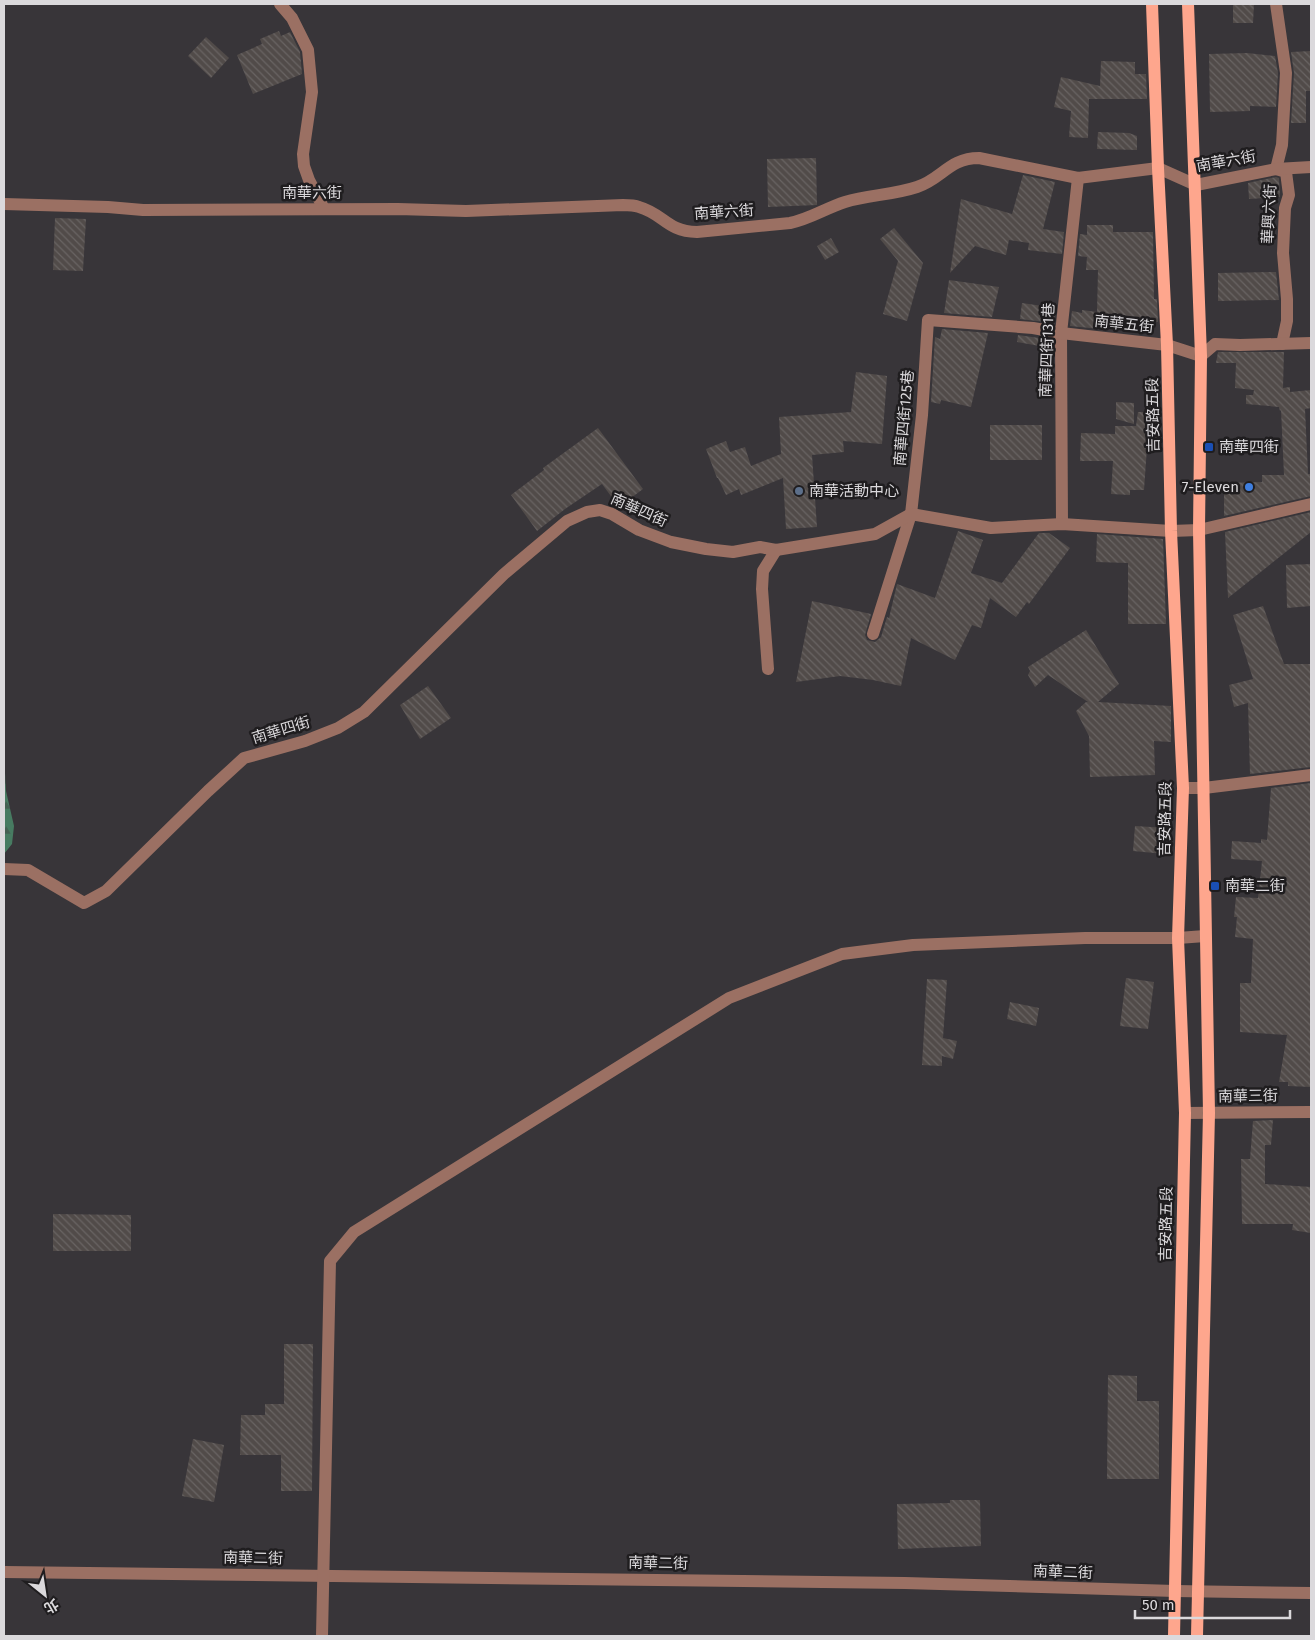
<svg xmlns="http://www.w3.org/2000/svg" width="1315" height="1640" viewBox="0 0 1315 1640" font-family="'Fira Sans','Noto Sans TC',sans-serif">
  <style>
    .forest { fill: url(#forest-firs) }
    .building { fill: url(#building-back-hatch) }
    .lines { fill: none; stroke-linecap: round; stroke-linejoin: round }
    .minor { stroke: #9b7063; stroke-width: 12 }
    .major { stroke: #fea68d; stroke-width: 12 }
    .transit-dot { fill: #1a4fb4; stroke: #1f1d1f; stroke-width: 2 }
    .shop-dot { fill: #3f7fe0; stroke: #1f1d1f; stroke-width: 2 }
    .service-dot { fill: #5c6f8a; stroke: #1f1d1f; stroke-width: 2 }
    .labels { text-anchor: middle; stroke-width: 5; stroke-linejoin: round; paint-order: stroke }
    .street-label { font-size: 15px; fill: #dbd9dc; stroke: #1f1d1f }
    .poi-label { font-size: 15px; fill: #dbd9dc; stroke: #1f1d1f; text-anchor: start }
  </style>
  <defs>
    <pattern id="forest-firs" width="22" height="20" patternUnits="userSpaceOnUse" patternTransform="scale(1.25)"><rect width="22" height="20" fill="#477b61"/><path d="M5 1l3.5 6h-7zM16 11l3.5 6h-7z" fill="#456153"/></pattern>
    <pattern id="building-back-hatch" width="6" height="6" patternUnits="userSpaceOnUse" patternTransform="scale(1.25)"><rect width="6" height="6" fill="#514b49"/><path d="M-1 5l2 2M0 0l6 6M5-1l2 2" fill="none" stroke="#696463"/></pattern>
  </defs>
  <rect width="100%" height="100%" fill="#383539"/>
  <!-- forest -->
  <polygon class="forest" points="4,755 6,791 14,826 12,844 4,854"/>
  <!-- building -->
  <g class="building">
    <polygon points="1233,4 1254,4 1253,23 1233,23"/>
    <polygon points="279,31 281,36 290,32 300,52 302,74 253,94 237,55 262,44 260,39"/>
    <polygon points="206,37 229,58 211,78 188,56"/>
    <polygon points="1311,51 1311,91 1306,91 1306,123 1291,123 1294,73 1291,52"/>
    <polygon points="1247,53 1275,56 1278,73 1276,107 1250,106 1250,111 1210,112 1209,54"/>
    <polygon points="1101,61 1135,62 1135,74 1146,74 1147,99 1089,99 1088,138 1069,137 1071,111 1054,107 1061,77 1100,86"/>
    <polygon points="1098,132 1129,133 1137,136 1137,150 1097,149"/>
    <polygon points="816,158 817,205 768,207 767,159"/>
    <polygon points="1023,175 1055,182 1043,229 1064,232 1062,254 1028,250 1029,243 1009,240 1006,255 975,246 950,273 961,199 1012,214"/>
    <polygon points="1276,177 1279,178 1280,197 1249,199 1248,183"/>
    <polygon points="55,218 86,219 83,271 53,270"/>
    <polygon points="1087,225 1113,225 1113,232 1153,232 1154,299 1157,299 1158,322 1124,320 1124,323 1101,322 1100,329 1070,326 1072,311 1082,313 1082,310 1097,312 1098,270 1086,270 1087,257 1078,256 1080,234 1087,235"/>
    <polygon points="894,228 923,263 907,321 883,314 898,261 880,239"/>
    <polygon points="831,238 839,252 825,260 817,246"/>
    <polygon points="1276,272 1279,300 1218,301 1218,273"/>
    <polygon points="949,280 999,287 992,317 944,313"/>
    <polygon points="1022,303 1056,308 1054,323 1020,319"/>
    <polygon points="942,329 988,333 971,407 941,400 940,404 931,402 935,337 940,339"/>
    <polygon points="1018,335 1053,340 1051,348 1017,342"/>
    <polygon points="1218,352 1284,352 1283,388 1290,387 1290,392 1311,390 1311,408 1305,409 1308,474 1311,474 1311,496 1224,516 1224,483 1262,482 1262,475 1284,475 1281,410 1280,411 1279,407 1246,404 1246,395 1253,395 1254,390 1235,388 1236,363 1216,363"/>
    <polygon points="856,372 887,376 882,444 843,441 844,452 812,455 817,527 786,529 783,478 741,495 739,489 726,495 718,478 717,478 706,449 726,441 730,452 745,447 751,466 781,454 779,417 851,412"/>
    <polygon points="1116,402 1134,403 1134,424 1116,419"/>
    <polygon points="1138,412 1160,412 1161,448 1147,447 1144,490 1130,490 1130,495 1111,494 1113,461 1080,461 1081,433 1115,434 1115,426 1136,426"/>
    <rect x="990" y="425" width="52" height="35"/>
    <polygon points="598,428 643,489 619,507 602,484 565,509 537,531 511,495 544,470 543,468"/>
    <polygon points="1311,512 1311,532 1228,598 1225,532"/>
    <polygon points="958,531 983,540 971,573 1002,583 1039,533 1049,533 1070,548 1029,604 1027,602 1016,617 990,598 981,628 972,625 955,660 911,638 901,686 873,680 840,676 796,682 812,601 871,614 865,635 867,640 875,642 881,637 887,617 889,618 897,584 935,598"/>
    <polygon points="1097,534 1163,539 1166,624 1128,624 1128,563 1096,562"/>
    <polygon points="1311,564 1311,606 1287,608 1286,565"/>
    <polygon points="1263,606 1284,664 1311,664 1311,767 1250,774 1248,703 1234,707 1229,685 1253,679 1233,615"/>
    <polygon points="1086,630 1119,684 1098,702 1171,706 1171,742 1154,741 1155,775 1090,777 1089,736 1076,711 1086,702 1088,702 1048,675 1035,687 1028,675 1030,671 1028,667"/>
    <polygon points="428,686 451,718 420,739 400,705"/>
    <polygon points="1311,783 1311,1087 1288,1086 1288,1082 1279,1082 1287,1035 1240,1032 1240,983 1251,983 1253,939 1235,937 1237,917 1234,917 1236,897 1258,898 1262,861 1231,859 1232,841 1261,843 1261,839 1267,840 1271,788"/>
    <polygon points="1135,826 1167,828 1165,854 1133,851"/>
    <polygon points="1126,978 1154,982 1148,1029 1120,1026"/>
    <polygon points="927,979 947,980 943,1038 957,1041 953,1059 942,1056 942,1066 922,1065"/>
    <polygon points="1010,1002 1039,1008 1036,1026 1007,1019"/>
    <polygon points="1273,1120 1271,1145 1265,1145 1265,1184 1311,1187 1311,1233 1292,1230 1293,1224 1242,1224 1241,1159 1250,1159 1253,1121"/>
    <polygon points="53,1214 131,1215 131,1251 53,1251"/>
    <polygon points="284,1344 313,1344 312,1491 281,1491 281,1455 240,1455 241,1415 265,1415 265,1404 284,1404"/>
    <polygon points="1108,1375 1137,1376 1137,1401 1159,1401 1159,1479 1107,1479"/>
    <polygon points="193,1439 224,1445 214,1502 182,1496"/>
    <polygon points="950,1500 980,1500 981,1546 898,1549 897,1504 950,1503"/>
  </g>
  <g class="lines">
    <!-- minor -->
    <g class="minor">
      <polyline points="280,4 292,18 308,50 312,92 303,154 304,166 309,180 324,209"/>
      <polyline points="1276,4 1286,73 1282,145 1276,169 1286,172 1289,195 1285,208 1283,253 1287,299 1287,321 1282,344"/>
      <path d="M4,204L108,207L143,210L398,209L466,211L623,205C628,205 634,205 639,207C664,214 666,231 697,232L790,223C810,219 826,208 845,202C868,195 893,195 917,187C942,179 949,158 979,158L1078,178L1158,168L1196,185L1276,169L1311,167"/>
      <polyline points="1062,524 1061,333 1078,178"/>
      <polyline points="873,634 911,514 922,415 928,320 1033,328 1061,333 1167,345 1201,356 1215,344 1240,345 1311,343"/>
      <polyline points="768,669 762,589 763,571 776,550"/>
      <polyline points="1183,788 1204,788 1311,775"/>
      <polyline points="4,869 28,870 84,903 106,891 208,791 244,758 305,741 338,728 364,712 504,574 567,521 587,512 600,510 612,514 639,530 671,542 706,549 733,552 760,547 776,550 875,534 911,514 991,528 1062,524 1171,531 1199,530 1311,504"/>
      <polyline points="1185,1113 1311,1112"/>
      <polyline points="4,1572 905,1583 1175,1591 1311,1593"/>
      <polyline points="322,1636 330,1261 354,1232 729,998 842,954 913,945 1085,938 1178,938 1205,936"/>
    </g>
    <!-- major -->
    <g class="major">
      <polyline points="1152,4 1158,168 1167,345 1171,531 1183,788 1178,938 1185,1113 1174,1636"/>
      <polyline points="1188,4 1201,356 1199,530 1209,1113 1197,1636"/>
    </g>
  </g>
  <!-- markers -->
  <g class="transit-dot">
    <rect x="1204" y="442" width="10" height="10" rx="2.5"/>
    <rect x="1210" y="881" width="10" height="10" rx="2.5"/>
  </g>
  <circle class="shop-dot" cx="1249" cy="487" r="5"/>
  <circle class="service-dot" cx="799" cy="491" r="5"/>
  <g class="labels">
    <!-- street labels -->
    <g class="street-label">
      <text transform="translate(1226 161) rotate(-10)" y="5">南華六街</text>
      <text x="312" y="198">南華六街</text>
      <text transform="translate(724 212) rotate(-4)" y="5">南華六街</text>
      <text transform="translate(1269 214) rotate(-87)" y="5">華興六街</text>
      <text transform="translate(1124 324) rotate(6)" y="5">南華五街</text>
      <text transform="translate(1047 350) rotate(-88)" y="5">南華四街131巷</text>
      <text transform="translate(1153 415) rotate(-91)" y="5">吉安路五段</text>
      <text transform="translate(904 418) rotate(-85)" y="5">南華四街125巷</text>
      <text transform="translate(639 510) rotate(24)" y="5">南華四街</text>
      <text transform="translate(281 730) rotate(-17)" y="5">南華四街</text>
      <text transform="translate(1165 819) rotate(-89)" y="5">吉安路五段</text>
      <text transform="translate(1248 1096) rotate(-1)" y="5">南華三街</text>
      <text transform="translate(1166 1224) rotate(-89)" y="5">吉安路五段</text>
      <text transform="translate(253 1558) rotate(1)" y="5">南華二街</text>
      <text transform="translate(658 1563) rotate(1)" y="5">南華二街</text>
      <text transform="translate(1063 1572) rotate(2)" y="5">南華二街</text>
    </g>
    <!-- poi labels -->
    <g class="poi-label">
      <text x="1219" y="452">南華四街</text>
      <text x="1239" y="492" text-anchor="end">7-Eleven</text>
      <text x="809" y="496">南華活動中心</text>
      <text x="1225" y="891">南華二街</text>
    </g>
  </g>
  <!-- border -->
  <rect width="1315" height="1640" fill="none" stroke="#dbd9dc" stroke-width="10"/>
  <!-- north arrow -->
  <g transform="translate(45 1595) rotate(150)" stroke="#1f1d1f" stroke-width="4" paint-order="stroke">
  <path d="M0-4L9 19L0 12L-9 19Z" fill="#dbd9dc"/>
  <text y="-8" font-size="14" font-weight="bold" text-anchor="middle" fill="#dbd9dc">北</text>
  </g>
  <!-- scale -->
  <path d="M1135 1610v8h155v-8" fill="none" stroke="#dbd9dc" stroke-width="2.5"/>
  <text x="1142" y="1610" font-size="15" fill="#dbd9dc" stroke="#1f1d1f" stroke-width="4" paint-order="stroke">50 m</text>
</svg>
